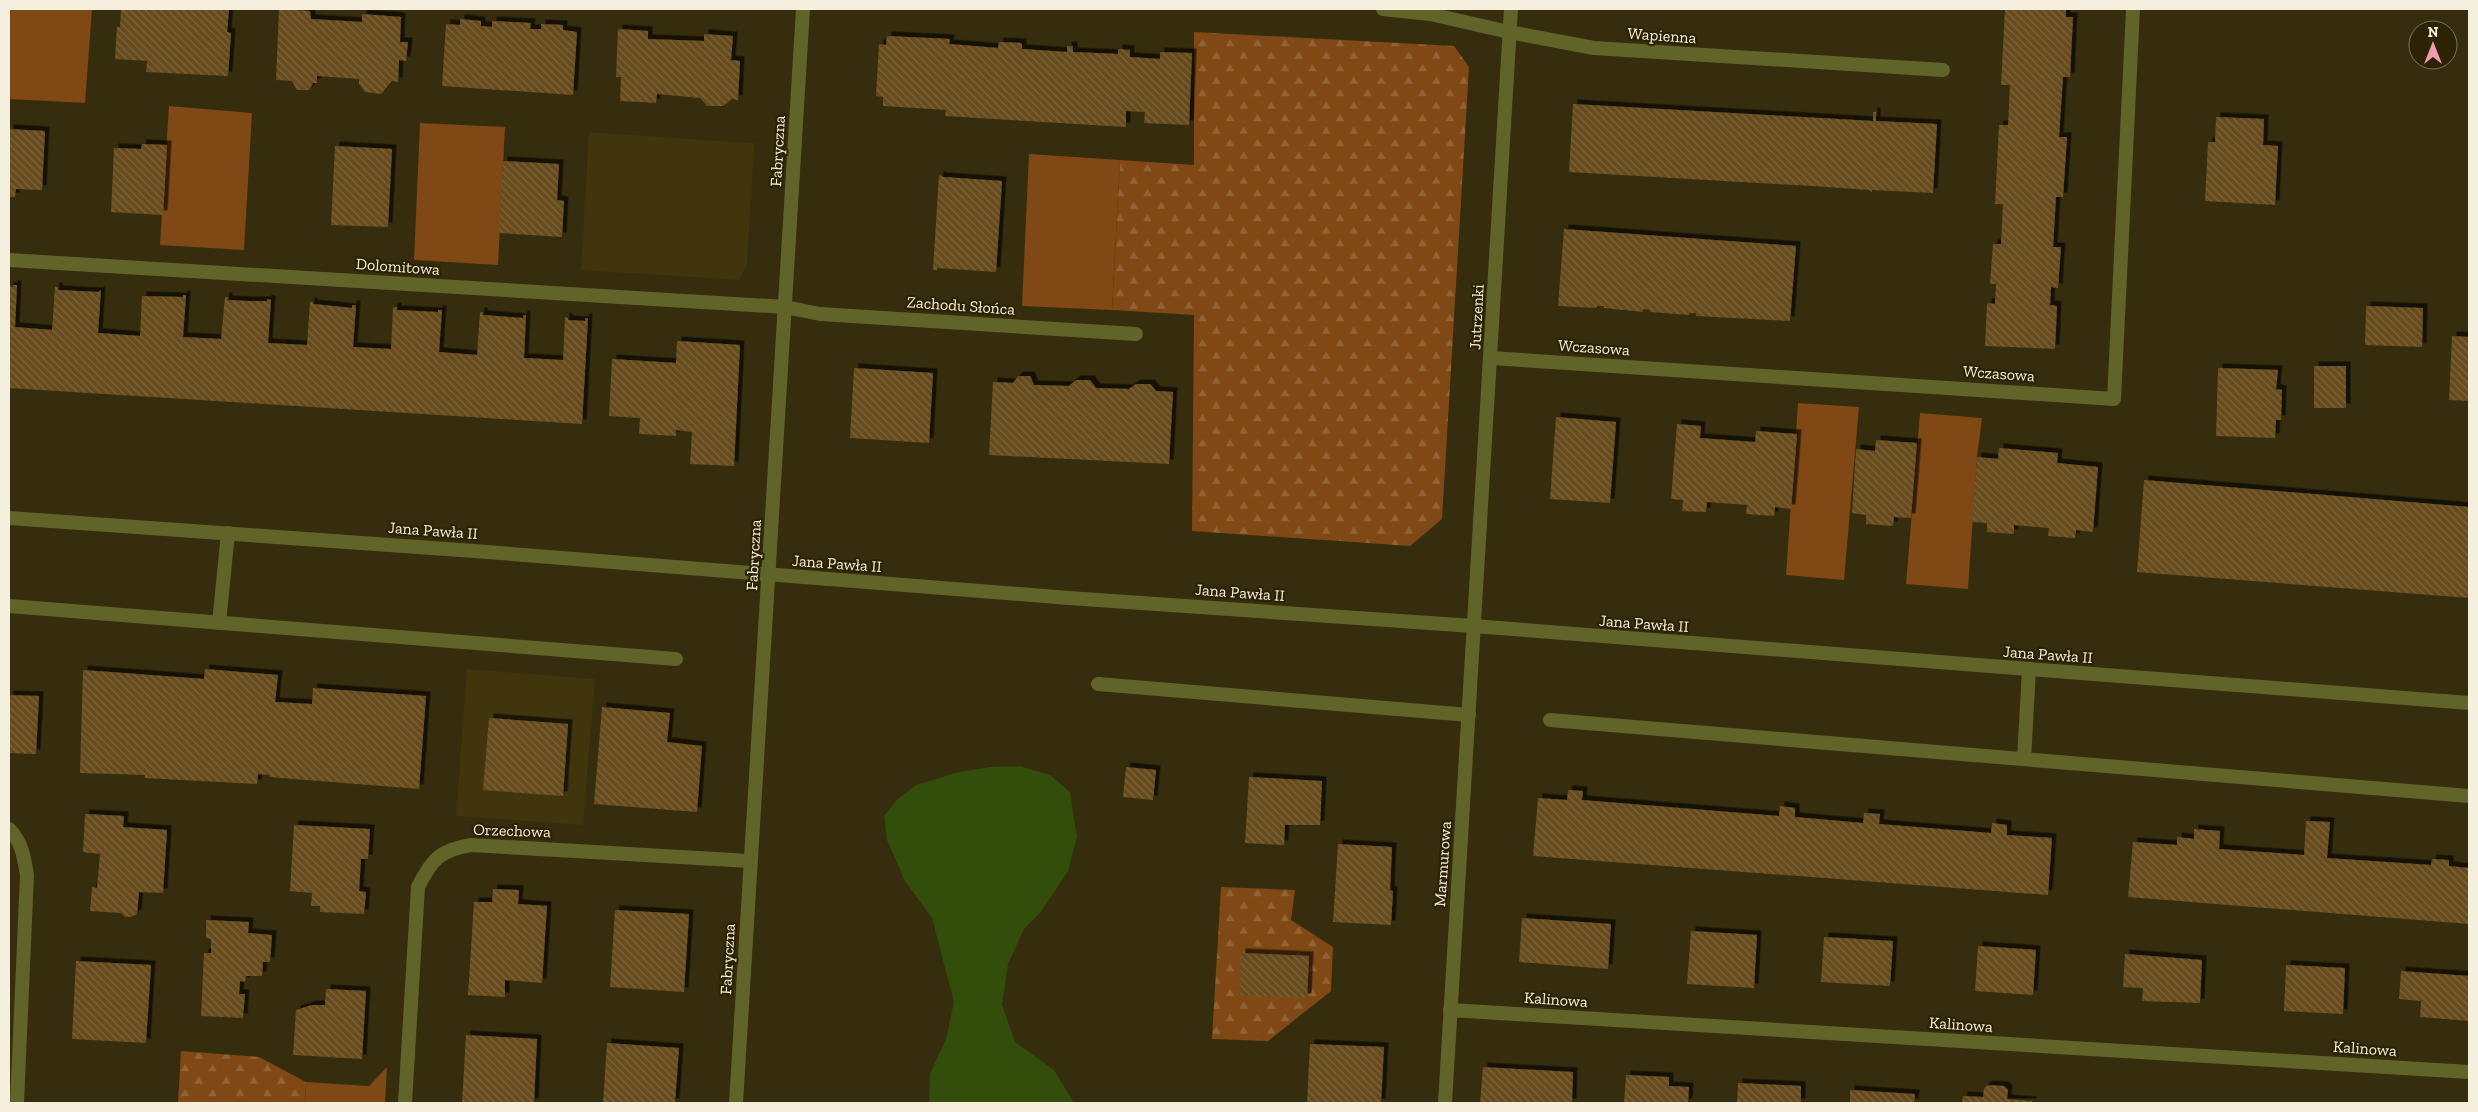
<svg xmlns="http://www.w3.org/2000/svg" width="2478" height="1112" viewBox="0 0 2478 1112" font-family="'Zilla Slab',serif">
  <style>
    .built { fill: #40350c }
    .green { fill: #7f4814 }
    .forest { fill: url(#forest-firs) }
    .water { fill: #324e0a }
    .building { fill: url(#building-back-hatch); filter: url(#shadow) }
    .lines { fill: none; stroke-linecap: round; stroke-linejoin: round }
    .minor { stroke: #606429; stroke-width: 14 }
    .tertiary { stroke: #606429; stroke-width: 14 }
    .labels { text-anchor: middle; stroke-width: 4.5; stroke-linejoin: round; paint-order: stroke }
    .street-label { font-size: 16px; fill: #f5f0de; stroke: #2b2303 }
  </style>
  <defs>
    <pattern id="forest-firs" width="22" height="20" patternUnits="userSpaceOnUse" patternTransform="scale(1.25)"><rect width="22" height="20" fill="#7f4814"/><path d="M5 1l3.5 6h-7zM16 11l3.5 6h-7z" fill="#926336"/></pattern>
    <pattern id="building-back-hatch" width="6" height="6" patternUnits="userSpaceOnUse" patternTransform="scale(1.25)"><rect width="6" height="6" fill="#674b1d"/><path d="M-1 5l2 2M0 0l6 6M5-1l2 2" fill="none" stroke="#7d653d"/></pattern>
    <filter id="shadow"><feDropShadow dx="4.5" dy="-4.5" stdDeviation="0" flood-color="#0009"/></filter>
  </defs>
  <rect width="100%" height="100%" fill="#352d0d"/>
  <!-- built -->
  <g class="built">
    <polygon points="589,132 763,144 754,144 747,264 739,280 581,270"/>
    <polygon points="467,669 595,679 583,825 456,816"/>
  </g>
  <!-- green -->
  <g class="green">
    <polygon points="9,9 92,9 85,103 9,99"/>
    <polygon points="169,106 252,113 244,250 160,245"/>
    <polygon points="420,123 505,127 498,265 414,260"/>
    <polygon points="1029,154 1120,160 1112,310 1022,306"/>
    <polygon points="1798,403 1859,407 1844,580 1786,575"/>
    <polygon points="1920,413 1982,418 1977,457 1968,589 1906,584"/>
    <polygon points="387,1067 385,1103 305,1103 306,1082 369,1086"/>
  </g>
  <!-- forest -->
  <g class="forest">
    <polygon points="1194,32 1454,46 1469,67 1442,519 1410,546 1192,531 1194,315 1112,310 1120,160 1194,165"/>
    <polygon points="1221,887 1295,890 1291,920 1333,947 1331,991 1268,1041 1212,1039"/>
    <polygon points="181,1051 259,1057 306,1082 305,1103 178,1103"/>
  </g>
  <!-- water -->
  <polygon class="water" points="1020,766 1050,775 1070,792 1077,837 1068,871 1041,912 1024,929 1008,964 1002,1005 1015,1042 1054,1070 1074,1103 929,1103 930,1074 946,1039 954,1002 932,918 905,881 887,840 884,816 897,800 916,785 959,772 990,767"/>
  <!-- building -->
  <g class="building">
    <polygon points="121,9 229,9 227,32 231,33 228,76 146,72 147,61 115,59 117,27 120,27"/>
    <polygon points="279,9 310,11 311,19 362,22 362,14 401,17 400,42 408,42 406,61 399,60 398,82 392,81 381,94 365,92 359,84 359,79 317,76 317,83 313,83 309,90 297,90 292,81 276,80"/>
    <polygon points="2005,9 2066,9 2066,17 2073,17 2070,77 2063,77 2059,137 2067,137 2063,197 2056,197 2053,247 2061,247 2058,288 2051,287 2050,305 2057,306 2055,349 1985,346 1987,303 1995,304 1996,284 1990,284 1993,244 2001,244 2003,204 1995,204 1999,125 2008,125 2009,104 2010,85 2001,85"/>
    <polygon points="460,19 481,21 481,26 492,27 492,21 531,23 530,29 541,29 541,24 563,25 563,30 577,32 573,95 442,86 446,24 460,25"/>
    <polygon points="618,29 648,31 648,39 704,41 704,34 733,36 731,60 740,61 738,100 732,99 723,106 707,106 700,98 657,94 656,103 620,101 621,77 616,77"/>
    <polygon points="887,36 950,39 949,44 998,48 999,42 1022,43 1022,49 1067,52 1067,46 1073,46 1073,52 1118,54 1118,49 1130,50 1130,57 1160,59 1160,52 1192,53 1189,125 1144,123 1145,112 1126,111 1126,127 945,116 946,110 883,106 883,97 876,96 879,44 886,45"/>
    <polygon points="1573,104 1873,121 1873,112 1876,112 1876,121 1937,124 1933,193 1872,190 1872,192 1869,190 1812,186 1569,172"/>
    <polygon points="2216,117 2264,119 2263,145 2278,146 2275,205 2205,201 2208,142 2215,142"/>
    <polygon points="9,129 45,131 42,190 16,189 15,197 9,197"/>
    <polygon points="142,144 167,145 163,215 111,212 114,148 141,149"/>
    <polygon points="335,146 392,149 388,227 331,225"/>
    <polygon points="503,161 559,164 557,200 564,201 562,237 499,233"/>
    <polygon points="939,175 943,177 1002,181 996,272 937,268 937,270 933,270"/>
    <polygon points="1564,229 1796,246 1790,321 1696,316 1696,313 1689,313 1689,315 1650,312 1650,310 1643,309 1643,312 1604,308 1604,306 1597,306 1596,308 1558,306"/>
    <polygon points="13,285 17,285 15,327 52,330 55,287 58,287 58,290 98,292 101,290 98,333 140,336 142,296 183,297 183,295 186,295 183,337 221,339 225,297 228,297 228,300 248,301 267,301 267,299 271,300 268,343 307,345 310,302 313,302 313,304 352,308 352,305 356,305 353,347 391,349 393,307 397,307 397,310 438,312 438,310 442,310 439,352 477,355 480,312 483,312 483,315 523,318 523,315 526,315 524,358 563,360 565,317 568,318 568,320 585,321 585,318 588,318 582,424 9,388 9,286 13,287"/>
    <polygon points="2366,306 2423,308 2422,347 2365,345"/>
    <polygon points="2452,336 2469,337 2469,401 2449,400"/>
    <polygon points="677,341 740,345 734,466 690,464 692,432 676,430 676,436 639,434 640,418 609,416 612,359 676,363"/>
    <rect x="2314" y="366" width="32" height="42"/>
    <polygon points="854,368 933,373 929,443 850,438"/>
    <polygon points="2218,368 2278,370 2276,389 2282,390 2281,420 2276,420 2275,438 2216,436"/>
    <polygon points="1018,376 1030,376 1034,385 1069,386 1076,380 1090,380 1096,388 1129,389 1136,384 1150,384 1156,391 1173,392 1169,464 989,455 993,382 1013,383"/>
    <polygon points="1556,417 1616,422 1610,503 1550,499"/>
    <polygon points="1677,424 1701,426 1700,438 1755,442 1756,431 1797,434 1791,509 1775,507 1774,516 1746,514 1747,505 1707,502 1706,512 1682,511 1683,500 1671,499"/>
    <polygon points="1876,440 1917,443 1911,518 1894,517 1893,526 1866,524 1866,515 1852,513 1856,449 1875,451"/>
    <polygon points="1999,448 2058,453 2057,463 2098,467 2093,532 2076,530 2075,538 2048,536 2049,528 2014,525 2014,534 1987,532 1987,523 1972,522 1977,457 1998,459"/>
    <polygon points="2144,480 2469,507 2469,598 2137,572"/>
    <polygon points="205,669 278,675 275,702 312,704 313,688 426,696 419,789 269,777 270,775 258,774 257,784 145,778 145,775 80,773 83,670 204,679"/>
    <polygon points="9,695 39,696 36,754 9,753"/>
    <polygon points="602,707 670,713 667,742 702,746 697,812 594,804"/>
    <polygon points="489,718 568,724 563,796 483,790"/>
    <polygon points="1126,767 1156,770 1153,800 1123,797"/>
    <polygon points="1249,777 1322,781 1320,825 1285,825 1284,845 1245,843"/>
    <polygon points="1568,790 1583,791 1582,800 1779,816 1780,806 1795,808 1795,817 1863,823 1864,813 1880,814 1879,824 1991,833 1992,823 2007,825 2007,835 2052,838 2048,895 1533,856 1538,798 1567,800"/>
    <polygon points="85,814 124,816 123,827 167,830 163,893 139,892 137,914 131,917 125,917 121,913 90,911 92,887 97,888 100,854 83,852"/>
    <polygon points="2306,821 2330,822 2327,858 2431,865 2432,859 2449,860 2449,866 2469,868 2469,924 2128,897 2133,842 2177,845 2177,837 2194,839 2194,829 2220,831 2219,849 2304,855"/>
    <polygon points="294,825 370,829 368,859 361,859 359,891 366,892 364,914 320,912 320,906 311,906 312,893 290,891"/>
    <polygon points="1338,844 1392,847 1390,890 1393,891 1391,925 1333,922"/>
    <polygon points="493,889 519,890 518,904 547,906 542,983 505,980 505,997 468,995 474,902 492,902"/>
    <polygon points="615,910 689,914 684,992 610,987"/>
    <polygon points="1522,918 1611,924 1608,969 1519,962"/>
    <polygon points="206,920 249,922 248,933 272,935 270,962 263,962 262,976 246,976 245,982 240,981 239,994 245,994 243,1018 201,1016 204,953 211,953 211,939 206,938"/>
    <polygon points="1691,931 1757,935 1754,988 1687,984"/>
    <polygon points="1824,937 1893,941 1890,986 1821,982"/>
    <polygon points="1978,946 2036,950 2033,995 1975,991"/>
    <polygon points="1241,953 1309,956 1307,998 1239,995"/>
    <polygon points="2125,954 2202,960 2200,1003 2142,1001 2143,988 2123,987"/>
    <polygon points="76,961 151,965 146,1043 72,1039"/>
    <polygon points="2286,965 2345,968 2343,1014 2284,1011"/>
    <polygon points="2401,971 2469,976 2469,1021 2420,1017 2421,1001 2399,999"/>
    <polygon points="326,989 366,991 362,1059 293,1055 296,1010 312,1005 325,1005"/>
    <polygon points="466,1035 537,1039 534,1103 462,1103"/>
    <polygon points="607,1043 679,1048 675,1103 603,1103"/>
    <polygon points="1310,1044 1384,1047 1381,1103 1307,1103"/>
    <polygon points="1483,1067 1573,1072 1572,1103 1480,1103"/>
    <polygon points="1626,1075 1669,1077 1669,1086 1689,1087 1688,1103 1624,1103"/>
    <polygon points="1738,1083 1801,1086 1801,1103 1737,1103"/>
    <polygon points="1988,1085 2004,1086 2008,1090 2007,1099 2032,1101 2032,1103 1962,1103 1963,1096 1983,1097 1984,1088"/>
    <polygon points="1850,1090 1915,1094 1914,1103 1850,1103"/>
  </g>
  <g class="lines">
    <!-- minor -->
    <g class="minor">
      <polyline points="1383,9 1430,14 1509,32 1594,48 1943,70"/>
      <polyline points="9,260 785,307 820,314 1136,334"/>
      <polyline points="1491,358 2114,399 2133,9"/>
      <polyline points="9,606 676,659"/>
      <polyline points="219,623 228,533"/>
      <polyline points="1098,684 1469,715"/>
      <polyline points="1550,720 2469,796"/>
      <polyline points="2024,759 2029,670"/>
      <path d="M9,829C22,842 24,857 27,875L17,1103"/>
      <polyline points="1450,1010 2469,1072"/>
      <path d="M405,1103L418,887C432,859 440,850 471,845L750,861"/>
      <polyline points="736,1103 803,9"/>
      <polyline points="1445,1103 1511,9"/>
    </g>
    <!-- tertiary -->
    <polyline class="tertiary" points="9,518 474,551 1069,598 1473,626 2469,703"/>
  </g>
  <g class="labels">
    <!-- street labels -->
    <g class="street-label">
      <text transform="translate(1662 35) rotate(4)" y="6">Wapienna</text>
      <text transform="translate(777 151) rotate(-87)" y="6">Fabryczna</text>
      <text transform="translate(398 266) rotate(4)" y="6">Dolomitowa</text>
      <text transform="translate(961 305) rotate(4)" y="6">Zachodu Słońca</text>
      <text transform="translate(1476 317) rotate(-87)" y="6">Jutrzenki</text>
      <text transform="translate(1594 347) rotate(4)" y="6">Wczasowa</text>
      <text transform="translate(1999 373) rotate(4)" y="6">Wczasowa</text>
      <text transform="translate(433 530) rotate(4)" y="6">Jana Pawła II</text>
      <text transform="translate(753 555) rotate(-87)" y="6">Fabryczna</text>
      <text transform="translate(837 563) rotate(4)" y="6">Jana Pawła II</text>
      <text transform="translate(1240 592) rotate(4)" y="6">Jana Pawła II</text>
      <text transform="translate(1644 623) rotate(4)" y="6">Jana Pawła II</text>
      <text transform="translate(2048 654) rotate(4)" y="6">Jana Pawła II</text>
      <text transform="translate(512 830) rotate(2)" y="6">Orzechowa</text>
      <text transform="translate(1442 864) rotate(-86)" y="6">Marmurowa</text>
      <text transform="translate(727 959) rotate(-87)" y="6">Fabryczna</text>
      <text transform="translate(1556 999) rotate(4)" y="6">Kalinowa</text>
      <text transform="translate(1961 1024) rotate(4)" y="6">Kalinowa</text>
      <text transform="translate(2365 1048) rotate(4)" y="6">Kalinowa</text>
    </g>
  </g>
  <!-- border -->
  <rect width="2478" height="1112" fill="none" stroke="#f5f0de" stroke-width="20"/>
  <!-- north arrow -->
  <g transform="translate(2433 45)"><circle r="24" fill="#2b2303" stroke="#7c755b"/>
  <path d="M0-4L9 19L0 12L-9 19Z" fill="#f29aaf"/>
  <text y="-8" font-size="14" font-weight="bold" text-anchor="middle" fill="#f5f0de">N</text>
  </g>
</svg>
